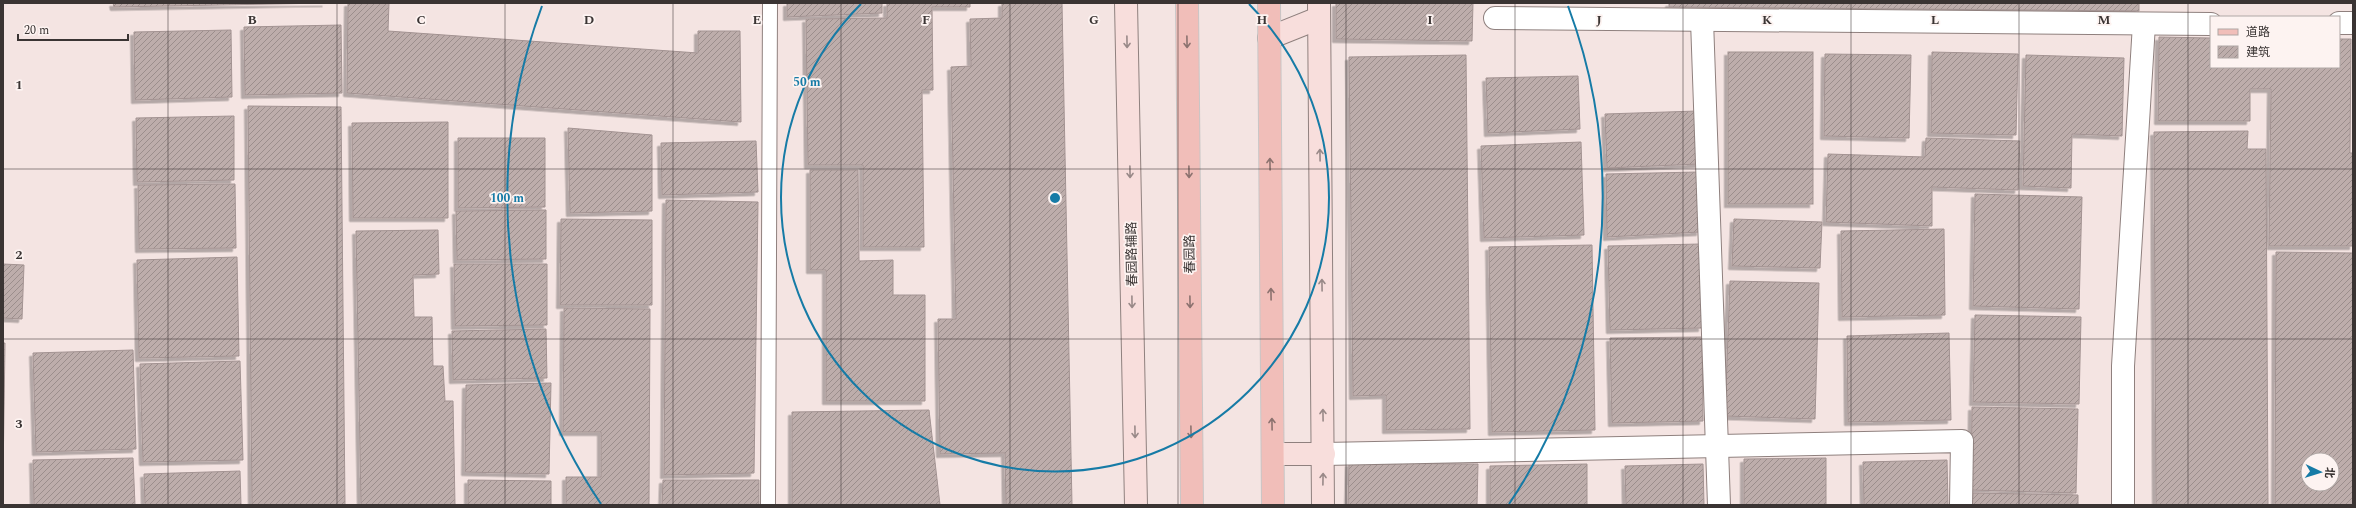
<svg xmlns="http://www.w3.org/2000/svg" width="2356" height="508" viewBox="0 0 2356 508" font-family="Spectral,'Noto Sans SC',serif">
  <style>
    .building { fill: url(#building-hatch); stroke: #a39392; fill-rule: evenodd; filter: url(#shadow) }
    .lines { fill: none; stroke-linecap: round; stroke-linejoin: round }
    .lane-casing { stroke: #8f807e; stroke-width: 16 }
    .street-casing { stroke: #8f807e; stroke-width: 24 }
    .secondary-casing { stroke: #8f807e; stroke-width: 24 }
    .primary-casing { stroke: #c8c6c6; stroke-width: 24 }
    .lane { stroke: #fff; stroke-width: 14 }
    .street { stroke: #fff; stroke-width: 22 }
    .secondary { stroke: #f8dedc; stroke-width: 22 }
    .primary { stroke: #f1beb9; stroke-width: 22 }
    .oneway { stroke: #998988 }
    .oneway2 { stroke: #8c726f }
    .grid { fill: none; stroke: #3a3433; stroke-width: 1; stroke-opacity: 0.55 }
    .ring { fill: none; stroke: #167ba6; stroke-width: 2 }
    .labels { text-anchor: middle; stroke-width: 3.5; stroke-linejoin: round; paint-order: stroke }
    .street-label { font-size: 13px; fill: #3a3433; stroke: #fdf3f1 }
    .grid-label { font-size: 13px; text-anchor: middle; font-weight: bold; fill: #3a3433; stroke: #fdf3f1; stroke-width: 3.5; stroke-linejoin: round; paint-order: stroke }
    .centre { fill: #167ba6; stroke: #fdf3f1; stroke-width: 2 }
    .ring-label { font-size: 12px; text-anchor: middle; font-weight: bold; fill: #167ba6; stroke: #fdf3f1; stroke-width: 3.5; stroke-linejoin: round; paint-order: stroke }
  </style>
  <defs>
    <pattern id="building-hatch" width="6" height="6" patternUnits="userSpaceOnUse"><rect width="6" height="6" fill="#bdadab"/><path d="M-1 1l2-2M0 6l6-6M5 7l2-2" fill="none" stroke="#9b8e8c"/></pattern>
    <filter id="shadow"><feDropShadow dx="-3.5" dy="3.5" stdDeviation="0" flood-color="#0004"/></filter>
  </defs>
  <rect width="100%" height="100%" fill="#f4e4e2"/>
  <!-- building -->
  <g class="building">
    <polygon points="113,3 326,3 114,7"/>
    <polygon points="348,3 389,3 388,31 698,53 698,31 740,31 741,122 347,93"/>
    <polygon points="787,3 882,3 882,13 787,17"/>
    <polygon points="887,3 970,3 970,7 932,7 933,90 922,90 924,247 863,247 863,165 808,165 806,19 887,18"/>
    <polygon points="1002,3 1062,3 1072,505 1006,505 1005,453 940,454 938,319 956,319 951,67 971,66 970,19 1002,18"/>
    <polygon points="1336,3 1473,3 1472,41 1336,39"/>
    <polygon points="1669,3 2139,3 2139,11 1669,7"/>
    <polygon points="341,25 342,93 245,95 244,27"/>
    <polygon points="231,30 232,97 135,100 134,32"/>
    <polygon points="2159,37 2211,38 2211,67 2339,67 2339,39 2351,39 2350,153 2353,153 2353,246 2269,246 2271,89 2250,89 2250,121 2158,121"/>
    <rect x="1728" y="52" width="85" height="152"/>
    <polygon points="1932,52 2018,54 2016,135 1931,133"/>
    <polygon points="1825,54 1911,55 1909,138 1824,136"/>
    <polygon points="1466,55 1470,429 1386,430 1386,395 1353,396 1349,57"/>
    <polygon points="2026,55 2124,58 2122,136 2072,134 2071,188 2023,186"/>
    <polygon points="1578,76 1580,129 1488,133 1486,78"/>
    <polygon points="248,106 341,107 345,505 252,505"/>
    <polygon points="1697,111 1699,164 1607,168 1605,114"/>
    <polygon points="234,116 234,180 137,182 136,118"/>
    <polygon points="448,122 448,218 353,218 352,123"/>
    <polygon points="568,128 652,135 652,211 570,213"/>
    <polygon points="2248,131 2247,149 2266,149 2268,505 2156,505 2154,132"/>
    <polygon points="458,138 545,138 545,207 458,208"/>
    <polygon points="1926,138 2020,141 2018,190 1932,187 1932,226 1826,222 1828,154 1925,157"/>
    <polygon points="756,141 758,192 662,195 661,143"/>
    <polygon points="1581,142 1584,235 1484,238 1481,146"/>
    <polygon points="810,170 858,170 859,261 893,260 893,295 925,295 925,401 826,401 826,270 810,270"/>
    <polygon points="1698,172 1700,232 1607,237 1606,174"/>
    <polygon points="235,184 236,248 139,249 138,185"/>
    <polygon points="1975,194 2082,197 2079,309 1973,306"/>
    <polygon points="666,200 758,202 754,473 664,475"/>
    <polygon points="546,210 546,259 457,260 456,211"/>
    <polygon points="561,219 652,220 652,305 560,305"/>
    <polygon points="1734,219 1822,222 1820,268 1732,266"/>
    <polygon points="1944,229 1945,315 1842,317 1841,231"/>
    <polygon points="438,230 439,274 413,275 414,317 432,317 433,366 443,366 445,401 453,401 455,505 361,505 356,231"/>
    <polygon points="1700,244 1702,328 1610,330 1608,246"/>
    <polygon points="1592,245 1595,430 1492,432 1489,247"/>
    <path d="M2276,252L2353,253V505H2275ZM2308,460H2332V484H2308Z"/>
    <polygon points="237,257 239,356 139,358 137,260"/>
    <polygon points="3,264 24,265 22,319 3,318"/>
    <polygon points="454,264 547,264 547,325 455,326"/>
    <polygon points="1730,281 1819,283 1815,419 1725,416"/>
    <polygon points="564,308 650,309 649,505 566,505 566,477 601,477 601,432 563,432"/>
    <polygon points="1975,315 2081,317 2079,404 1973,402"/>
    <polygon points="546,329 547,378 453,380 452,331"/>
    <polygon points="1949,333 1951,420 1848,422 1847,336"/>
    <polygon points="1702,337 1703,421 1612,423 1610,338"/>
    <polygon points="3,343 5,343 3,479"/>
    <polygon points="133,350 136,449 36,452 33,353"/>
    <polygon points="240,361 243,460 143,462 140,364"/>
    <polygon points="551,383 549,474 465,472 466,385"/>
    <polygon points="1972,407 2078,409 2076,493 1971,490"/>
    <polygon points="929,410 940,505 792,505 792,412"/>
    <polygon points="133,458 135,505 34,505 33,460"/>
    <polygon points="1826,458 1826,505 1744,505 1744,459"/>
    <polygon points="1947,460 1948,505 1864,505 1863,462"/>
    <polygon points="1349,463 1478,464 1477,505 1348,505"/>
    <polygon points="1587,464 1587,505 1490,505 1490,466"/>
    <polygon points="1703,464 1704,505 1626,505 1625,466"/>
    <polygon points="240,471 241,505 145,505 144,474"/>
    <polygon points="468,480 551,481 551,505 468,505"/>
    <polygon points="663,480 759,480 759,505 662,505"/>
    <polygon points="1973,493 2078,495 2078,505 1972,505"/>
  </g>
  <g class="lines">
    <defs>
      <polyline id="lane" points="768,505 770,3"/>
      <g id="street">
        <polyline points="1495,18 2211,24"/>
        <polyline points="1702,20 1719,505"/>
        <polyline points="2339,23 2353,23"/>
        <polyline points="1324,454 1962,441 1961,505"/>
        <polyline points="2123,505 2123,366 2144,24"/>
      </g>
      <g id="secondary">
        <polyline points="1126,3 1136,505"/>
        <polyline points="1319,3 1323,505"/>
        <polyline points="1269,38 1319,18"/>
        <polyline points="1273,454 1324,454"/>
      </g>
      <g id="primary">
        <polyline points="1187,3 1192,505"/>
        <polyline points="1269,3 1273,505"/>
      </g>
    </defs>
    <!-- lane casing -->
    <use href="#lane" class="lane-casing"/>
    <!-- street casing -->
    <use href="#street" class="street-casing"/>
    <!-- secondary casing -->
    <use href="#secondary" class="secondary-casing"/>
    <!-- primary casing -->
    <use href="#primary" class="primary-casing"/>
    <!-- lane -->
    <use href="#lane" class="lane"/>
    <!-- street -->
    <use href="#street" class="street"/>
    <!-- secondary -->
    <use href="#secondary" class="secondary"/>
    <!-- primary -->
    <use href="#primary" class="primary"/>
  </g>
  <!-- one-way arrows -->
  <defs><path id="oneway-shaft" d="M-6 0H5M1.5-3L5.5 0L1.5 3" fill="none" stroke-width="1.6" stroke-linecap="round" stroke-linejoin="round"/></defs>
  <g class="oneway">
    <use href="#oneway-shaft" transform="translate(1127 42) rotate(89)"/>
    <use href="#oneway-shaft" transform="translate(1320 155) rotate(-91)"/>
    <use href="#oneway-shaft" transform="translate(1130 172) rotate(89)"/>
    <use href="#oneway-shaft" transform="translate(1322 285) rotate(-91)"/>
    <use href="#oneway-shaft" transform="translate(1132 302) rotate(89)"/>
    <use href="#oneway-shaft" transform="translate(1323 415) rotate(-91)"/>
    <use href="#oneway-shaft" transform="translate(1135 432) rotate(89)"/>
    <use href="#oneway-shaft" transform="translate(1323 479) rotate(-89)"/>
  </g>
  <g class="oneway2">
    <use href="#oneway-shaft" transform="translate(1187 42) rotate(89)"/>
    <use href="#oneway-shaft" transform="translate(1270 164) rotate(-91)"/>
    <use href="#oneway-shaft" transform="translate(1189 172) rotate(89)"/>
    <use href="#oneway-shaft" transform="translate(1271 294) rotate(-91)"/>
    <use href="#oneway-shaft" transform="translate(1190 302) rotate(89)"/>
    <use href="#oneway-shaft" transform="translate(1272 424) rotate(-91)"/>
    <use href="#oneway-shaft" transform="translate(1191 432) rotate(89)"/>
  </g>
  <!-- grid -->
  <path class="grid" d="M168,3V505M337,3V505M505,3V505M673,3V505M841,3V505M1010,3V505M1178,3V505M1346,3V505M1515,3V505M1683,3V505M1851,3V505M2019,3V505M2188,3V505M3,169H2353M3,339H2353"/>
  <!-- distance rings -->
  <g class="ring">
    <path d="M1249 4A274 274 0 1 1 861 4"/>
    <path d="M601 504A548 548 0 0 1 542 6M1568 6A548 548 0 0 1 1509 504"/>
  </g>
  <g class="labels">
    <!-- street labels -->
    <g class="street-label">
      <text transform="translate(1131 254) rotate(-91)" y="5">春园路辅路</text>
      <text transform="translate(1189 254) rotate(-91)" y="5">春园路</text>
    </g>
  </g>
  <g class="grid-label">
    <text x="252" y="24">B</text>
    <text x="421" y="24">C</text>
    <text x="589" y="24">D</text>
    <text x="757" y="24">E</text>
    <text x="926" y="24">F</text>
    <text x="1094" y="24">G</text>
    <text x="1262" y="24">H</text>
    <text x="1430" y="24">I</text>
    <text x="1599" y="24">J</text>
    <text x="1767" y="24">K</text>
    <text x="1935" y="24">L</text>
    <text x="2104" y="24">M</text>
    <text x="19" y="89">1</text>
    <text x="19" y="259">2</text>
    <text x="19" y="428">3</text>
  </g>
  <circle cx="1055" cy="198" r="6" class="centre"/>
  <g class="ring-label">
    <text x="807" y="86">50 m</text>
    <text x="507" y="202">100 m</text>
  </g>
  <!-- border -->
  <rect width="2356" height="508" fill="none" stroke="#3a3433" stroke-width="8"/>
  <!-- legend -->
  <rect x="2210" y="16" width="130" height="52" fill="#fdf3f1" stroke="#afa7a5"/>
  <rect x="2218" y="29" width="20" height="6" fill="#f1beb9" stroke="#afa7a5"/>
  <text x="2246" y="36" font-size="12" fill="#3a3433">道路</text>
  <rect x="2218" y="46" width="20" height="12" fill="url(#building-hatch)" stroke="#afa7a5"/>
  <text x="2246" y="56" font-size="12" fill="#3a3433">建筑</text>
  <!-- north arrow -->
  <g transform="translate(2320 472) rotate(94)"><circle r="19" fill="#fdf3f1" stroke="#afa7a5"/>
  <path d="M0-3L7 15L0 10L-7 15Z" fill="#167ba6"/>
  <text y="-6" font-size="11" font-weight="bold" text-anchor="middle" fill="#3a3433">北</text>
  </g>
  <!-- scale -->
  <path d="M18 34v6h110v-6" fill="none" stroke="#3a3433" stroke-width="2"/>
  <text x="24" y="34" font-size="12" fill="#3a3433" stroke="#fdf3f1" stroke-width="3" paint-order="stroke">20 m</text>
</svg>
